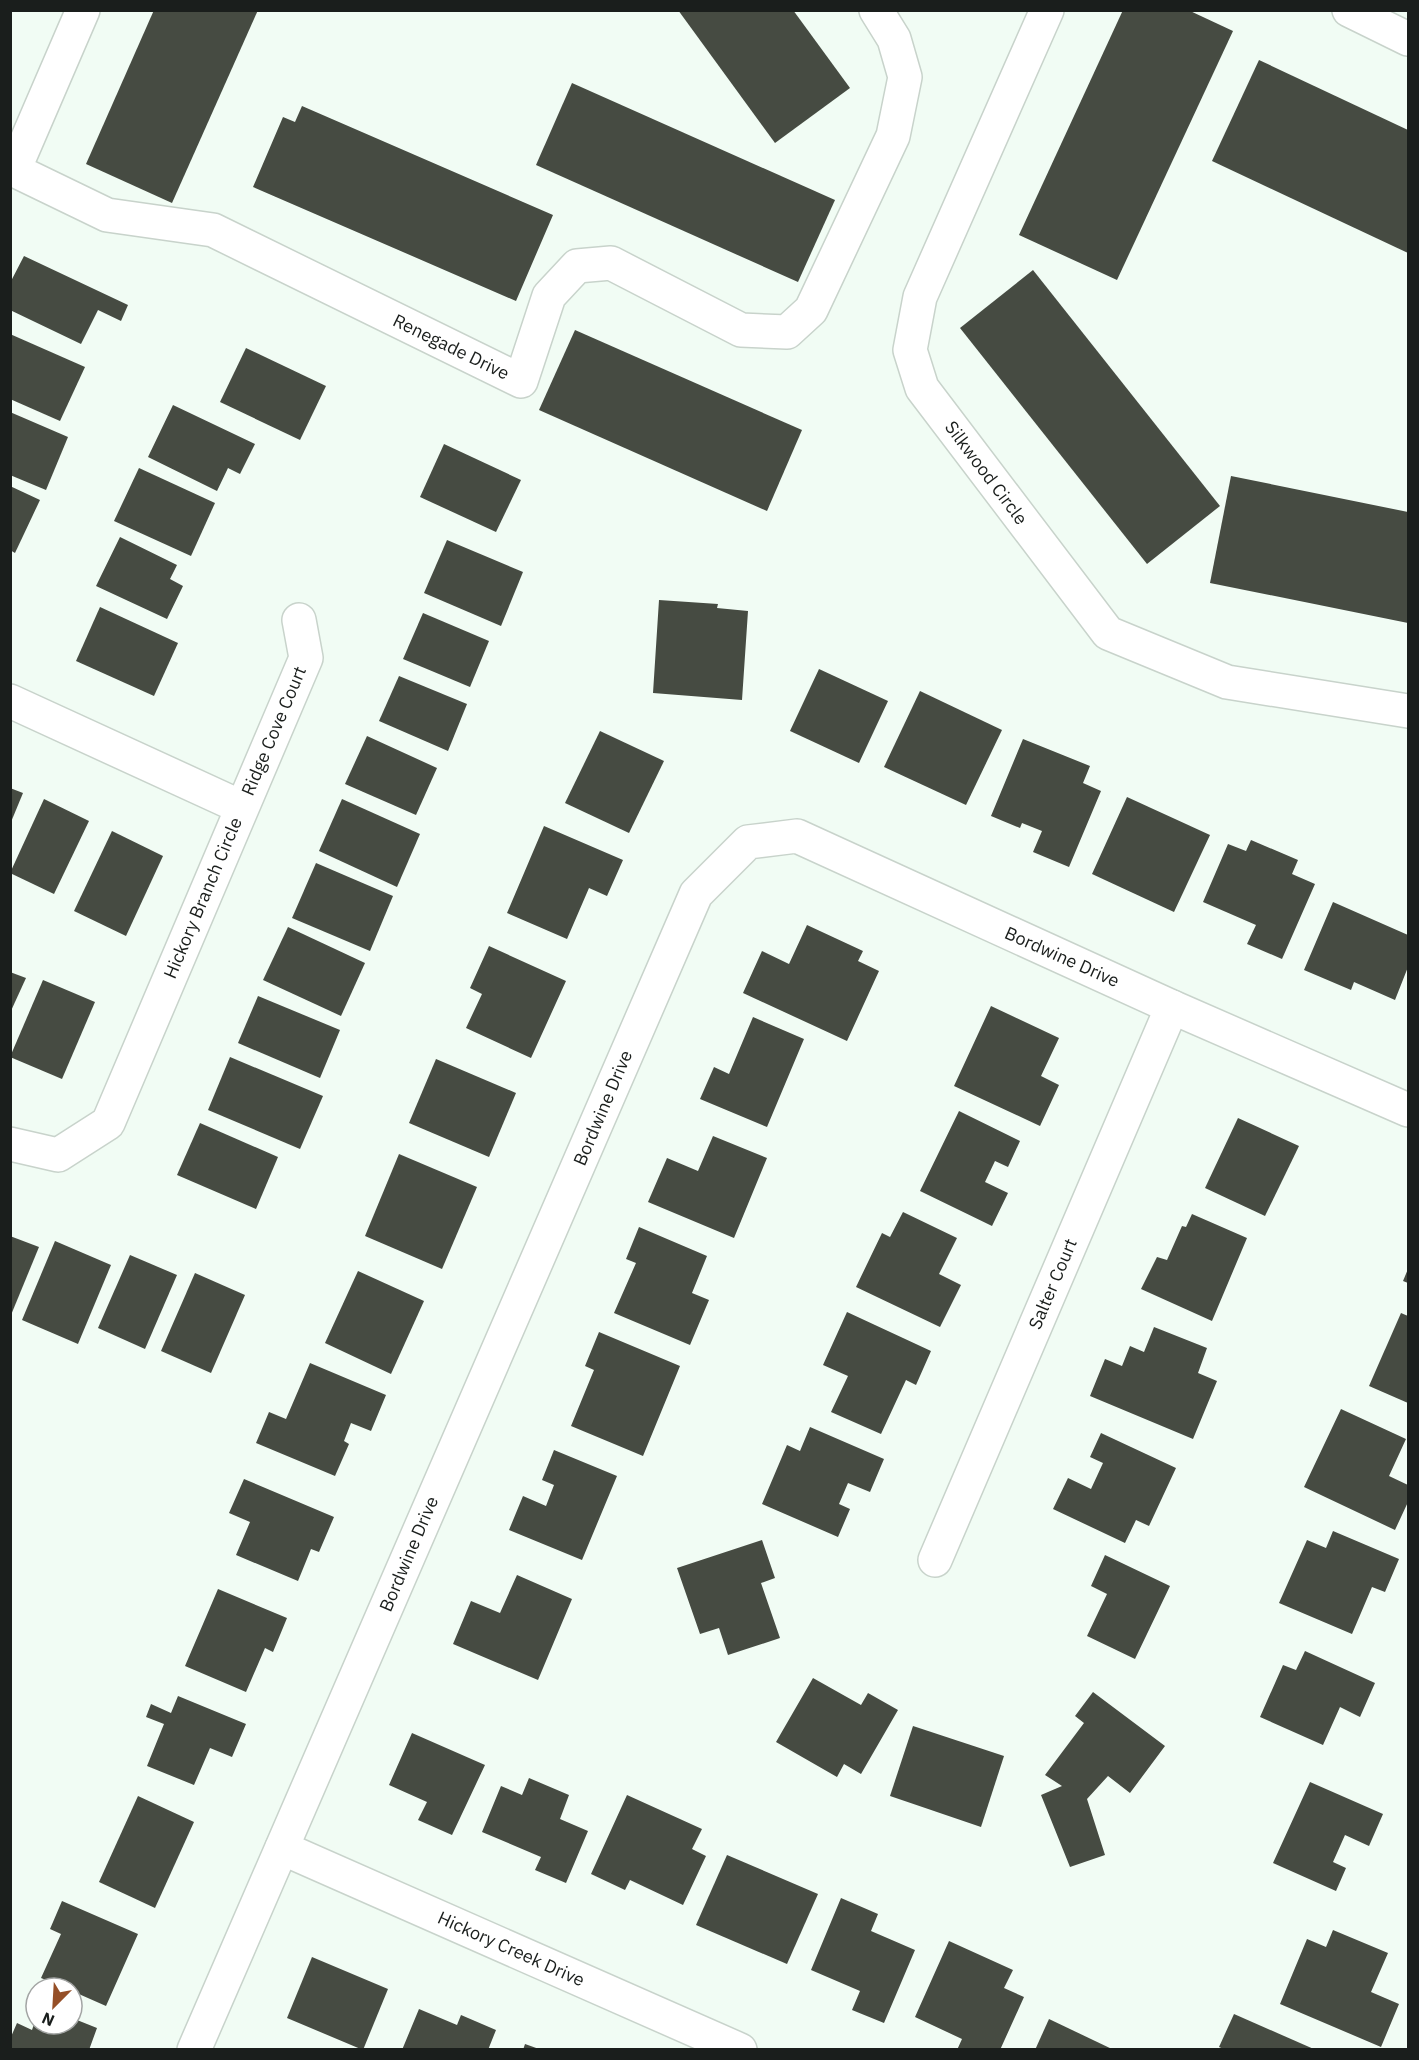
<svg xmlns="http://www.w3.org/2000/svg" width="1419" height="2060" viewBox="0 0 1419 2060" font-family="'IBM Plex Sans',sans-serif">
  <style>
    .building { fill: #464b42 }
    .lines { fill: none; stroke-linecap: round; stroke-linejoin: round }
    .minor-casing { stroke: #c8d3cb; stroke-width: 36 }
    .minor { stroke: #fff; stroke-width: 33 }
    .labels { text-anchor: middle; stroke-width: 6; stroke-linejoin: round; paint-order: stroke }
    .street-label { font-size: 18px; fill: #1a1e1c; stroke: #fff }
  </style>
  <rect width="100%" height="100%" fill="#f1fcf4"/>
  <!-- building -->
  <g class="building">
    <polygon points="154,10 258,10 172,203 86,164"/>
    <polygon points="678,10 793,10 850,88 775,143"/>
    <polygon points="1123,10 1188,10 1233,31 1117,280 1019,235"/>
    <polygon points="1259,60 1408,130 1408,253 1212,161"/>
    <polygon points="572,83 835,200 798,282 536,165"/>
    <polygon points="302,106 553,215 516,301 253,187 283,117 295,122"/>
    <polygon points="24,256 128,305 121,321 98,310 81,344 10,310 10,283"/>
    <polygon points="1033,270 1220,506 1147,564 960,328"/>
    <polygon points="575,330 802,430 767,511 539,410"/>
    <polygon points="10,334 85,367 60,421 10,399"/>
    <polygon points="246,348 326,386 300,440 220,402"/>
    <polygon points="173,405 255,444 240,474 228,468 217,491 148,457"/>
    <polygon points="10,412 68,437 46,490 10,475"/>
    <polygon points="444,444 521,480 496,532 420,497"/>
    <polygon points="139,468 215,503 191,556 114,521"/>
    <polygon points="1231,476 1408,512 1408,623 1210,583"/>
    <polygon points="10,486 40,500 15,553 10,550"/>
    <polygon points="120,537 177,565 170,579 183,586 167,619 96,586"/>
    <polygon points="447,540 523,572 501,626 424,593"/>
    <polygon points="659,600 718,604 717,608 748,611 742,700 653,693"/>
    <polygon points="100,607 178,643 154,696 76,661"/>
    <polygon points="423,613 489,641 470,687 403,659"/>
    <polygon points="819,669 888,701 859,763 790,731"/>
    <polygon points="399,676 467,704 448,751 379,721"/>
    <polygon points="920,691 1002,730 966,805 884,767"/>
    <polygon points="600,731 664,761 629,833 565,803"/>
    <polygon points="367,736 437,768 416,815 345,784"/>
    <polygon points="1023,739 1090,766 1083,783 1101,791 1069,867 1033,852 1042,831 1022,823 1020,828 991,816"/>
    <polygon points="10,788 23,793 11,822 10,822"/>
    <polygon points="1127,797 1210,835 1174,912 1092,874"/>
    <polygon points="44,799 89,821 54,894 10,873"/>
    <polygon points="342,799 420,834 397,887 319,851"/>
    <polygon points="544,826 623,860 607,896 589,888 567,939 507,913"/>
    <polygon points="112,831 163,856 126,936 74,911"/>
    <polygon points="1251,840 1298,860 1292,874 1315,884 1282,959 1247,944 1256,925 1203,902 1228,844 1246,851"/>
    <polygon points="316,863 393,896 370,951 292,918"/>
    <polygon points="1333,902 1408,935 1408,967 1395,1000 1354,982 1351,990 1304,970"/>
    <polygon points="807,925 863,951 858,961 879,971 847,1041 743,993 762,951 789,964"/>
    <polygon points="288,927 365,963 341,1016 263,980"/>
    <polygon points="489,946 566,981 531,1058 466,1028 482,994 470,988"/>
    <polygon points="10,972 26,978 10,1013"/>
    <polygon points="43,980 95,1002 62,1079 10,1057"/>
    <polygon points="258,996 340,1030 320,1078 238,1043"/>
    <polygon points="991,1006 1059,1038 1041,1076 1059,1085 1040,1126 954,1086"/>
    <polygon points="753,1017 804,1039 767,1127 700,1099 714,1067 729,1074"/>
    <polygon points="230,1057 323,1096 300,1149 208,1110"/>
    <polygon points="436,1059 516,1093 489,1157 409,1123"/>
    <polygon points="959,1111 1020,1141 1008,1167 995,1161 985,1182 1008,1193 992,1226 920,1191"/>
    <polygon points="1238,1118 1299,1146 1265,1216 1205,1188"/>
    <polygon points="200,1123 278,1157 256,1209 177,1175"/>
    <polygon points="713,1136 767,1158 734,1238 648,1202 667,1158 698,1171"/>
    <polygon points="399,1154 477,1187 442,1269 365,1236"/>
    <polygon points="903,1212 957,1238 939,1274 961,1285 940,1327 856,1287 882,1233 890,1237"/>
    <polygon points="1192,1214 1247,1238 1212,1321 1141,1289 1157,1257 1167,1260 1182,1226 1186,1227"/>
    <polygon points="639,1227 707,1256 692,1293 709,1300 690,1345 614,1313 636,1263 626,1259"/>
    <polygon points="10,1236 39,1247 11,1315 10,1315"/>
    <polygon points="55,1241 111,1265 78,1344 22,1320"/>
    <polygon points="130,1255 177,1275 145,1349 98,1328"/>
    <polygon points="1408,1269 1408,1283 1403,1281"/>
    <polygon points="358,1271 424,1301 391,1374 325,1343"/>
    <polygon points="195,1273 245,1295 211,1373 161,1351"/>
    <polygon points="847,1312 931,1351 916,1385 906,1380 881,1434 831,1412 848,1376 823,1365"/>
    <polygon points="1401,1313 1408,1316 1408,1403 1369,1386"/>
    <polygon points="1154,1327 1207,1348 1198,1373 1217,1381 1193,1439 1090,1396 1105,1359 1122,1366 1130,1346 1144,1352"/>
    <polygon points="599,1332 680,1366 643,1456 571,1426 594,1370 585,1366"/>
    <polygon points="310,1363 386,1395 371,1431 351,1423 344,1441 349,1444 335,1476 256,1443 269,1412 286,1419"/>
    <polygon points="1341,1409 1406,1439 1389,1476 1408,1485 1408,1502 1395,1530 1304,1487"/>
    <polygon points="810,1427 884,1459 870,1492 848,1483 839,1504 850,1509 838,1537 762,1504 787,1445 800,1451"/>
    <polygon points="1101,1433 1176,1468 1149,1526 1136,1520 1125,1543 1053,1509 1068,1478 1091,1489 1103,1463 1090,1457"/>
    <polygon points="554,1450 617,1476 582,1560 509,1530 523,1496 546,1506 554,1485 542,1480"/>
    <polygon points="244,1479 334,1517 319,1552 311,1549 298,1581 236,1555 250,1522 229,1513"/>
    <polygon points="1333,1531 1399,1559 1385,1592 1372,1587 1352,1634 1279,1603 1307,1540 1326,1548"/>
    <polygon points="762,1540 775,1578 761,1583 780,1638 728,1655 719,1628 700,1634 677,1568"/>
    <polygon points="1105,1555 1170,1586 1135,1659 1087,1636 1107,1594 1091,1586"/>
    <polygon points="517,1575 572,1599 538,1680 453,1644 471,1601 500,1613"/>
    <polygon points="218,1589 287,1618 273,1652 265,1648 246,1692 185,1666"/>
    <polygon points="1305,1651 1375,1683 1360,1717 1340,1707 1323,1745 1260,1717 1283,1665 1296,1670"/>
    <polygon points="813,1678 861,1705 868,1693 898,1710 861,1774 844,1764 837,1777 776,1742"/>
    <polygon points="1093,1692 1165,1746 1130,1793 1108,1776 1087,1799 1105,1855 1070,1867 1041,1795 1062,1786 1045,1775 1084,1723 1075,1716"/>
    <polygon points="178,1696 246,1724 232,1757 210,1748 194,1785 147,1766 164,1724 146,1717 151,1704 171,1713"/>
    <polygon points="913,1726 1004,1756 981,1827 890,1796"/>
    <polygon points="412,1733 485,1765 452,1835 418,1820 427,1802 389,1785"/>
    <polygon points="529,1778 569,1795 560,1819 588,1831 566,1883 535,1870 541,1857 482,1832 501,1786 522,1795"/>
    <polygon points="1310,1782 1383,1814 1369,1846 1345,1835 1333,1862 1346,1868 1336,1891 1273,1863"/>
    <polygon points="627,1795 702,1829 692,1849 706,1856 683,1905 630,1880 625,1890 591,1874"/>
    <polygon points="138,1796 194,1822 155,1908 99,1882"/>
    <polygon points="727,1855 818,1894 787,1964 696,1925"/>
    <polygon points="841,1898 878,1914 871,1931 915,1950 884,2023 852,2010 860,1991 811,1970"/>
    <polygon points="62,1901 138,1934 106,2006 72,1991 72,1988 66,1988 41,1978 61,1934 50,1929"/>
    <polygon points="1333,1930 1388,1953 1371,1992 1399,2004 1381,2047 1280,2004 1307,1939 1326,1947"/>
    <polygon points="949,1941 1013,1970 1004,1988 1024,1997 1000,2050 957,2050 962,2039 915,2017"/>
    <polygon points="312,1957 388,1989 363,2050 287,2018"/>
    <polygon points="419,2009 457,2025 461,2015 496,2030 488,2050 402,2050"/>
    <polygon points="1234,2014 1316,2050 1226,2050 1219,2047"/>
    <polygon points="72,2018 97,2028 89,2050 10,2050 10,2039 17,2023 32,2030 34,2024 72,2024"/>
    <polygon points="1049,2019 1114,2050 1035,2050"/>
    <polygon points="525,2044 539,2049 539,2050 523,2050"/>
  </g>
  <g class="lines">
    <defs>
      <g id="minor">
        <polyline points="83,10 14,170 107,215 213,230 521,381 549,296 577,266 611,263 741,330 787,332 811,310 893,136 905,77 894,39 876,10"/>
        <polyline points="1047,10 920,297 910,350 922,388 1108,633 1227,682 1408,711"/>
        <polyline points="1349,10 1408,39"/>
        <polyline points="10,701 241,807"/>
        <polyline points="10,1144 58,1155 108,1123 306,658 299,620"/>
        <polyline points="935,1560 1172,1007"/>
        <polyline points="282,1848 740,2050"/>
        <polyline points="194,2050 696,894 748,842 797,836 1172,1007 1408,1110"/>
      </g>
    </defs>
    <!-- minor casing -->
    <use href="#minor" class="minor-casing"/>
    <!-- minor -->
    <use href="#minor" class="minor"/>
  </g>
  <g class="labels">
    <!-- street labels -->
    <g class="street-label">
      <text transform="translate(451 347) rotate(26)" y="6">Renegade Drive</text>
      <text transform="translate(986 473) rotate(53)" y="6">Silkwood Circle</text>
      <text transform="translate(274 731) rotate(-67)" y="6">Ridge Cove Court</text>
      <text transform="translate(203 898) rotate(-67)" y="6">Hickory Branch Circle</text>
      <text transform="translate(1062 957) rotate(24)" y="6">Bordwine Drive</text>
      <text transform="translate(603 1108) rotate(-67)" y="6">Bordwine Drive</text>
      <text transform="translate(1053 1284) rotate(-67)" y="6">Salter Court</text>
      <text transform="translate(409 1554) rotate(-67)" y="6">Bordwine Drive</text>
      <text transform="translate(511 1949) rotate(24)" y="6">Hickory Creek Drive</text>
    </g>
  </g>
  <!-- border -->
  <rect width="1419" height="2060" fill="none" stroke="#1a1e1c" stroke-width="24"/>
  <!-- north arrow -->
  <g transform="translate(54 2006) rotate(204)"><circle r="28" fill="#ffffff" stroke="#a3a5a4" stroke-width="1.5"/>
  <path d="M0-4.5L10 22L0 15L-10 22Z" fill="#954f27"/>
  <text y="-9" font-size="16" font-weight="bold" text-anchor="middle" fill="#1a1e1c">N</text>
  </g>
</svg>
